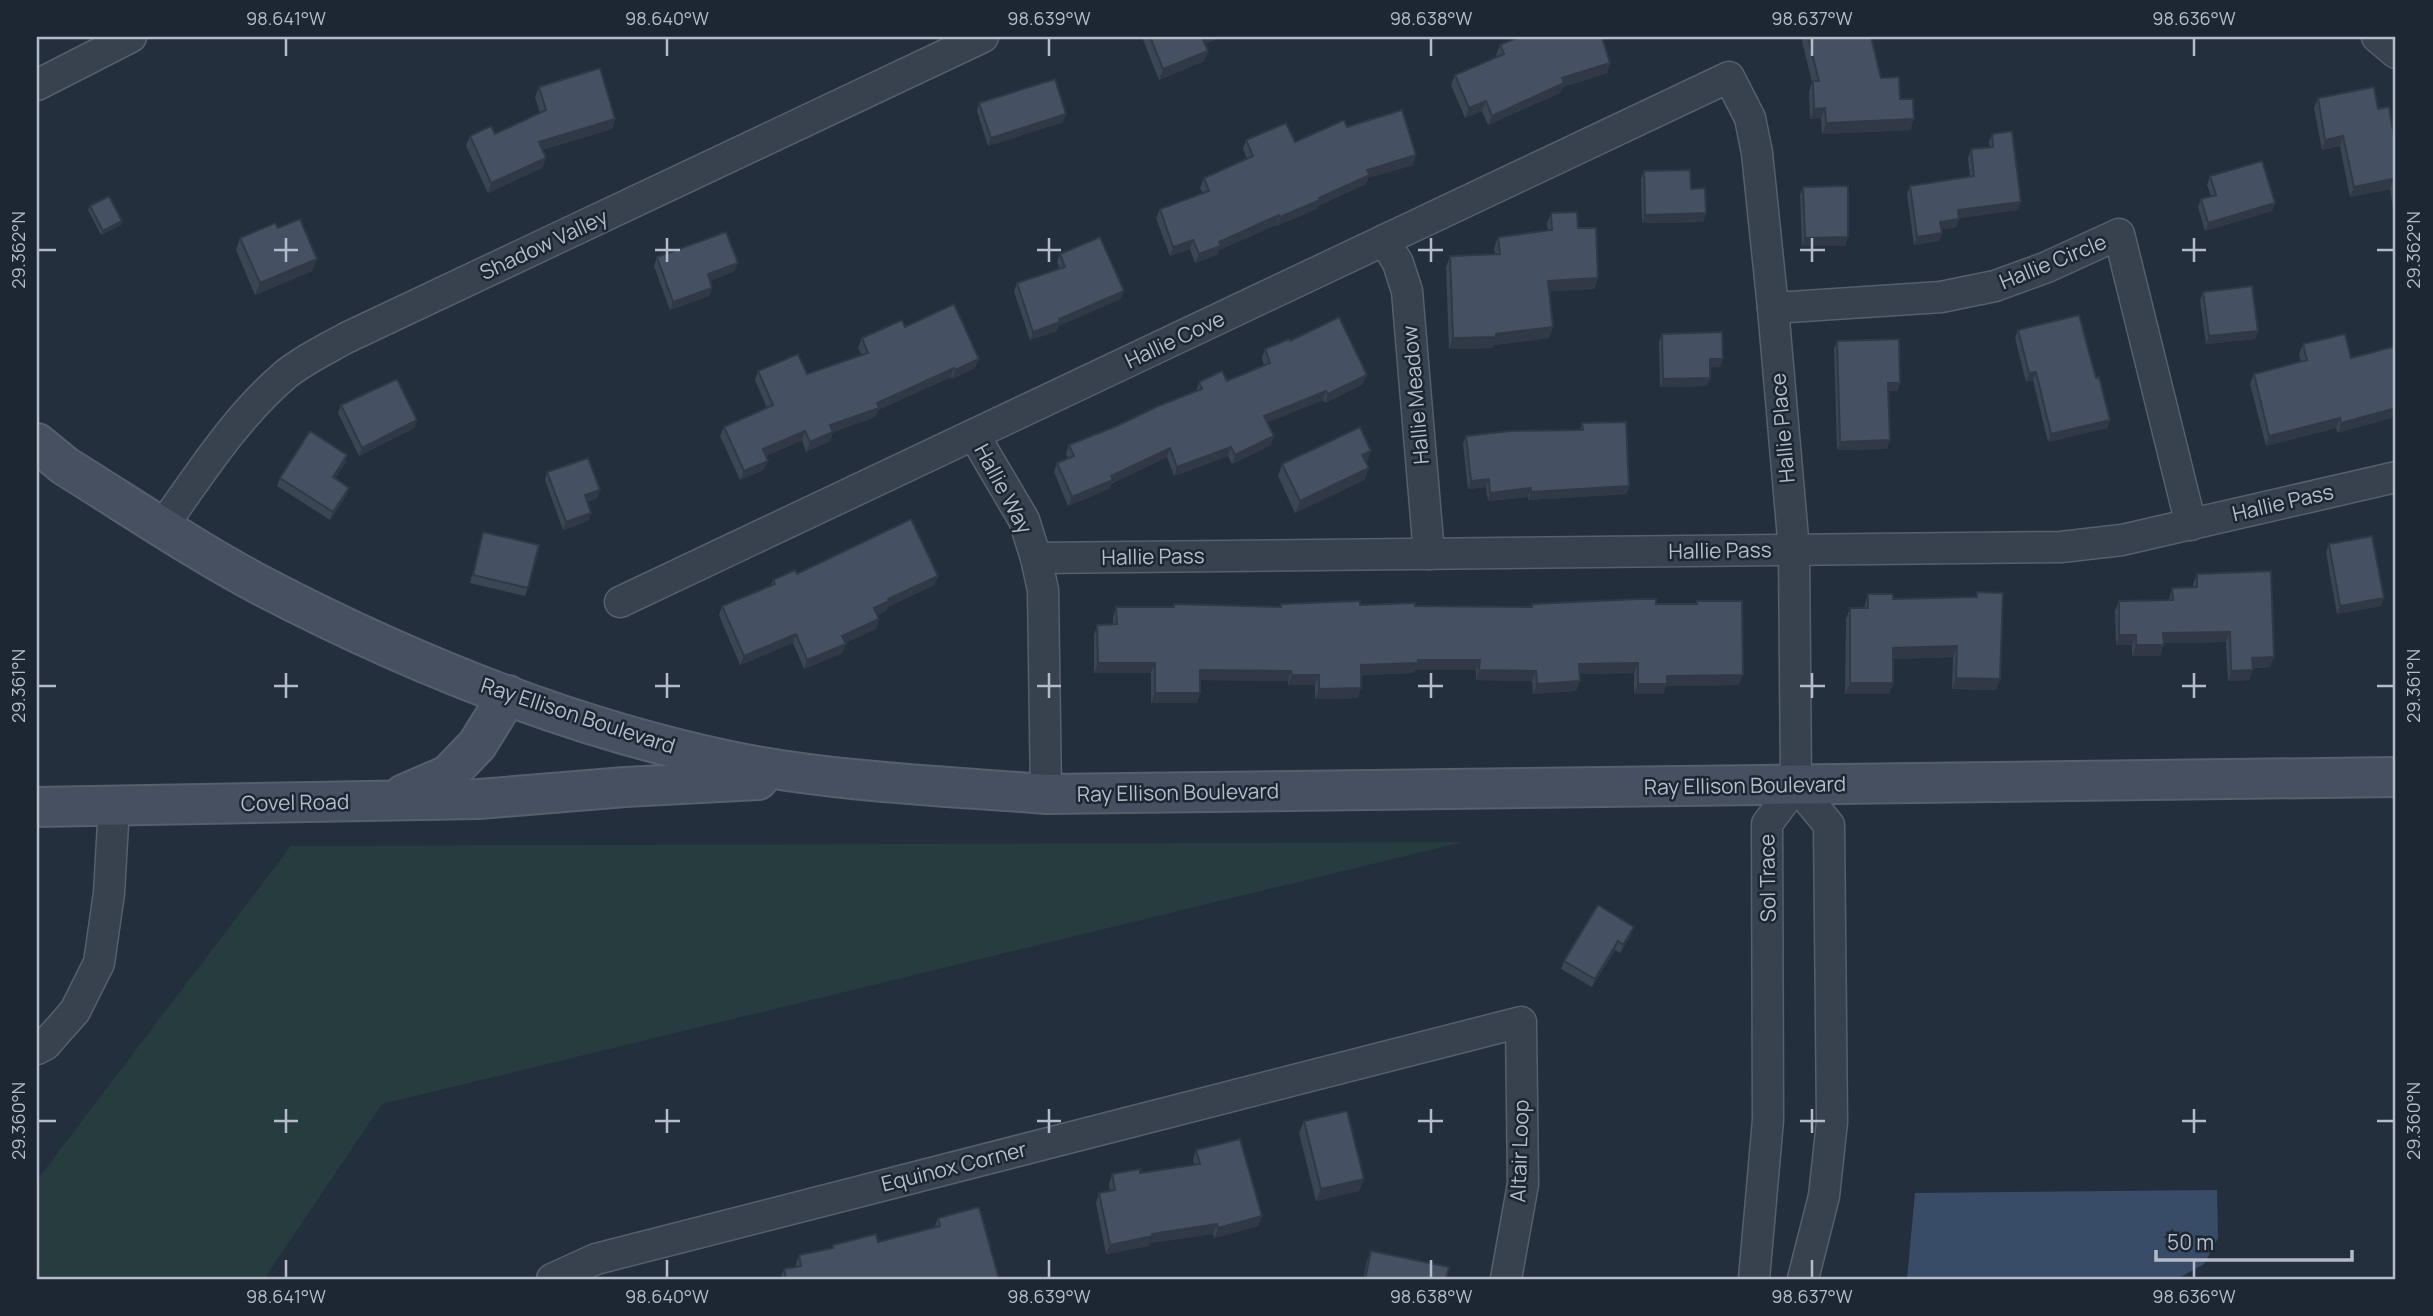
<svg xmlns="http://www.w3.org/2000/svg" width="2433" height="1316" viewBox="0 0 2433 1316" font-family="Manrope,sans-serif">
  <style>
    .green { fill: #263c3f }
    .water { fill: #394c67 }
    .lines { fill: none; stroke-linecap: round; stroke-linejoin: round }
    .street-casing { stroke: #565f6c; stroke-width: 33 }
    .secondary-casing { stroke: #565f6c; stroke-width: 42 }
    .street { stroke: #38414e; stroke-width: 30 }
    .secondary { stroke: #465061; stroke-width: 38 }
    .wall { fill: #3b4654 }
    .shaded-wall { fill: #303945 }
    .building { fill: #455162; stroke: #303945; stroke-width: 2 }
    .ticks { fill: none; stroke: #b4bcc9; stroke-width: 2.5 }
    .labels { text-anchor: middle; stroke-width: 5; stroke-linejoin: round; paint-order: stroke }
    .street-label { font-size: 21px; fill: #b4bcc9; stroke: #1d2633 }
    .neatline { fill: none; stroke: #b4bcc9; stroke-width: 2.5 }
    .ticks-label { font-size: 18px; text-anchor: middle; fill: #b4bcc9 }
  </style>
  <rect width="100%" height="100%" fill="#242f3e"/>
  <!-- green -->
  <polygon class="green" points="1463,842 382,1104 264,1279 37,1279 37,1180 291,846"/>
  <!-- water -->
  <polygon class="water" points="2217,1190 2218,1238 2204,1264 2177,1279 1907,1279 1915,1193"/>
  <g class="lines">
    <defs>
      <g id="street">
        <polyline points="2377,37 2396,53"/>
        <polyline points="37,85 131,37"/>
        <polyline points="1384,240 1398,263 1407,291 1429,554"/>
        <polyline points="1773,308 1941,297 1995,286 2047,267 2119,234 2191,525"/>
        <polyline points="974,435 1024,520 1036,558 1043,590 1046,794"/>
        <path d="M162,527C200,474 235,418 285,375C303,360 325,350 346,338L983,37"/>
        <polyline points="1036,558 2061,547 2122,540 2396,477"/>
        <polyline points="620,602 1729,77 1750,118 1757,153 1773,308 1794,550 1796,785"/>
        <polyline points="37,1049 45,1045 75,1011 99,963 109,893 114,806"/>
        <polyline points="552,1279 596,1259 1521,1022 1523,1184 1506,1279"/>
        <polyline points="1754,1279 1768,1120 1767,824 1796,785 1829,825 1832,1122 1824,1196 1803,1279"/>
      </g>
      <g id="secondary">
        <path d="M37,443L65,466C131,507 196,551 264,587C412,664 571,728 735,762C836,782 943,786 1046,794L2396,777"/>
        <polyline points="404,794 448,775 477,745 508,695"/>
        <polyline points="37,807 479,799 625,787 758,780"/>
      </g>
    </defs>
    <!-- street casing -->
    <use href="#street" class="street-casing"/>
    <!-- secondary casing -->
    <use href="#secondary" class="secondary-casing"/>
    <!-- street -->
    <use href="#street" class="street"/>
    <!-- secondary -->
    <use href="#secondary" class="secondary"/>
  </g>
  <!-- wall -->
  <g class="wall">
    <polygon points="1142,37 1222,37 1205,44 1208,51 1204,61 1159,80"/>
    <polygon points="1804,37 1871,37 1881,78 1900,99 1914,119 1910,130 1822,134 1821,118 1810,119 1809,92 1812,82 1802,41"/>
    <polygon points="1500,45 1610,63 1607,73 1563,87 1560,93 1488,125 1482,111 1465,118 1451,85 1455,75 1497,57 1496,55"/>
    <polygon points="539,87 615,119 612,129 542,150 546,158 542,168 488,193 466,146 470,136 495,134 540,113 535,97"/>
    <polygon points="2318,98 2378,109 2394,136 2396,136 2396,227 2390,189 2350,197 2340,146 2322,150 2314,108"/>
    <polygon points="979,103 1063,122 988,146 977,111"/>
    <polygon points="1347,127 1413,165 1368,178 1366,184 1318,206 1317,209 1276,226 1276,225 1219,250 1217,255 1195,263 1190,249 1170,256 1156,218 1160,209 1203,193 1200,188 1204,178 1247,159 1243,149 1246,140 1295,142"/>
    <polygon points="1992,134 2018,210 1959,218 1956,227 1942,229 1942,233 1939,241 1914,245 1907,194 1910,186 1970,176 1968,158 1971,149 1990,147 1989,142"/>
    <polygon points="1644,171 1691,189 1706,213 1703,222 1642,223 1641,179"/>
    <polygon points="2210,176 2272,211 2205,231 2198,207 2201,199 2211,196 2207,185"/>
    <polygon points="1803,187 1848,237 1845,246 1802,246 1800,195"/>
    <polygon points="90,206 121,225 101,235 88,210"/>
    <polygon points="1551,213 1598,278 1594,289 1549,291 1553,327 1549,338 1493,345 1492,348 1449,349 1446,267 1450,256 1495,254 1494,248 1498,237 1548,231 1547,224"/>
    <polygon points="278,228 312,271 255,295 236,250 240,238"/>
    <polygon points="1060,254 1121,299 1058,326 1057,331 1030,340 1014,291 1017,283 1060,269 1057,262"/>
    <polygon points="657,257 735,271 710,281 712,288 709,296 670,310 654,266"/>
    <polygon points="2203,292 2258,331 2255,339 2206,344 2200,300"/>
    <polygon points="905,327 979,359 975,368 952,379 951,377 878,410 875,417 833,432 830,441 806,452 802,440 766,456 764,470 740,480 720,436 724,427 767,408 755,380 758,371 807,374 862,355 858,348 862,338"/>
    <polygon points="2018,330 2096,378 2110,420 2107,428 2048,442 2033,380 2026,382 2015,338"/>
    <polygon points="1662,334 1720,367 1710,367 1707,386 1660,387 1659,342"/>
    <polygon points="1290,341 1363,384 1325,403 1323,400 1268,422 1271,445 1232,464 1228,456 1174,476 1167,457 1111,484 1109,489 1068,506 1054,472 1057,463 1068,458 1066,454 1069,445 1119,425 1196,392 1199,382 1227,381 1264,365 1262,358 1265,349"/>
    <polygon points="1837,341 1900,383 1897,391 1888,391 1887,449 1837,450 1834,349"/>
    <polygon points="2303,344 2351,358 2396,346 2338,433 2336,428 2266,446 2250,384 2254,374 2301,362 2299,354"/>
    <polygon points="341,405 417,420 414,428 359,456 338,413"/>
    <polygon points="1582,423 1629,486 1626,494 1528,500 1528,497 1488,501 1486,487 1468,489 1463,444 1466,436 1580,430"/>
    <polygon points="1371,451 1366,463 1369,468 1364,480 1295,513 1278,476 1282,464"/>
    <polygon points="345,463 335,479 349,488 346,496 330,520 277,486 280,478"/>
    <polygon points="547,472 600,490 597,498 587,502 591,513 588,521 563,530 545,480"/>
    <polygon points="483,532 528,588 525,596 470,583"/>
    <polygon points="2329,544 2384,598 2381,606 2337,614 2326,552"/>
    <polygon points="797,574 938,576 934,585 888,607 886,611 877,615 879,619 876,629 845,643 842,653 804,669 793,643 740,665 719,615 722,606 771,585 773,580"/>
    <polygon points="2197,574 2270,667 2253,668 2249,680 2228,681 2226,642 2164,643 2160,656 2132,656 2132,645 2116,645 2115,611 2119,601 2169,600 2172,588 2193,588 2193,584"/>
    <polygon points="1977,592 2000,679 1996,690 1952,689 1953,657 1893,659 1893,683 1889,694 1845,694 1846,619 1850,608 1864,608 1868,594 1893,599 1975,597"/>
    <polygon points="1697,601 1739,685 1666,686 1663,694 1634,694 1634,673 1580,674 1576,691 1533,694 1532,681 1476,680 1476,670 1415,670 1414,673 1361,675 1358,698 1315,699 1315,685 1288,685 1288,681 1200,680 1197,703 1151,703 1151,673 1094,673 1094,635 1097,625 1113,624 1113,617 1116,607 1173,607 1174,604 1280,607 1281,604 1531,607 1532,604 1696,604"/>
    <polygon points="1631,935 1620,953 1615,950 1592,987 1561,969 1564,961"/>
    <polygon points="1304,1121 1364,1179 1359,1191 1316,1201 1299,1133"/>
    <polygon points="1196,1150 1262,1216 1258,1226 1214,1238 1213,1234 1150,1243 1149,1246 1106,1254 1096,1203 1099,1193 1110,1191 1109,1184 1112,1174 1140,1173 1194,1165 1193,1160"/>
    <polygon points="938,1218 999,1279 780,1279 784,1269 795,1267 799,1255 831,1249 833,1245 878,1242 934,1228"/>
    <polygon points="1371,1251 1446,1279 1363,1279 1367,1261"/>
  </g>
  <!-- shaded-wall -->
  <g class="shaded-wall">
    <polygon points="1202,37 1222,37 1198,47"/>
    <polygon points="1208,51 1204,61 1159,80 1163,69"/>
    <polygon points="1610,63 1607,73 1563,87 1560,93 1488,125 1492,116 1562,78"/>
    <polygon points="1486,101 1482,111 1465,118 1469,108"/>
    <polygon points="1825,108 1821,118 1810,119 1814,109"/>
    <polygon points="1066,114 1063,122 988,146 991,138"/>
    <polygon points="615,119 612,129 535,152 539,142"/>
    <polygon points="1914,119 1910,130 1822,134 1826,123"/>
    <polygon points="2343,136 2340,146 2322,150 2325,140"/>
    <polygon points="1416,155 1413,165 1368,178 1366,184 1318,206 1317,209 1276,226 1280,217 1319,198 1367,170"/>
    <polygon points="546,158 542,168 488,193 491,183"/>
    <polygon points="2393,179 2390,189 2350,197 2354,187"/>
    <polygon points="2021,202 2018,210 1955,219 1958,210"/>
    <polygon points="2275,203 2272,211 2205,231 2208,223"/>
    <polygon points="1706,213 1703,222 1642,223 1645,215"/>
    <polygon points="1279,215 1276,225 1219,250 1217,255 1195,263 1199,254 1219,242"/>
    <polygon points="1959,219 1956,227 1937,230 1940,222"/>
    <polygon points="122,221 121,225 101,235 103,231"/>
    <polygon points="1942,233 1939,241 1914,245 1917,237"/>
    <polygon points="1848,237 1845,246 1802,246 1805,238"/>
    <polygon points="1193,240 1190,249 1170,256 1173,247"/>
    <polygon points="317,259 312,271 255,295 260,283"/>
    <polygon points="738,263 735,271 705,283 708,274"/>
    <polygon points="1598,278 1594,289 1544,292 1548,281"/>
    <polygon points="712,288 709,296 670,310 673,302"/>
    <polygon points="1124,291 1121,299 1058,326 1057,331 1030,340 1033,332"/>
    <polygon points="1553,327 1549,338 1493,345 1492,348 1449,349 1453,338"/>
    <polygon points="2258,331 2255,339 2206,344 2209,336"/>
    <polygon points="979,359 975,368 952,379 955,370"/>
    <polygon points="1710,359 1723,359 1720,367 1707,368"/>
    <polygon points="954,368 951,377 878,410 875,417 826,434 830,425"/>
    <polygon points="2036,372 2033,380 2026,382 2029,373"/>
    <polygon points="1367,375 1363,384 1325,403 1328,394"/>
    <polygon points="1710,378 1707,386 1660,387 1663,379"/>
    <polygon points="1888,383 1900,383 1897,391 1885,391"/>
    <polygon points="1326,391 1323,400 1261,425 1264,416"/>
    <polygon points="2396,408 2396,417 2338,433 2341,423"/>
    <polygon points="2340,418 2336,428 2266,446 2269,436"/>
    <polygon points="417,420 414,428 359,456 362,448"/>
    <polygon points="2110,420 2107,428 2048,442 2051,434"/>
    <polygon points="805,431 802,440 759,459 763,449"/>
    <polygon points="833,432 830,441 806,452 810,442"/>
    <polygon points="1274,436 1271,445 1232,464 1235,455"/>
    <polygon points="1890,440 1887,449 1837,450 1840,442"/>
    <polygon points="1231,447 1228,456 1174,476 1177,467"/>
    <polygon points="1170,448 1167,457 1111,484 1109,489 1068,506 1072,497"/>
    <polygon points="1371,451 1367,463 1358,467 1362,455"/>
    <polygon points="347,455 345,463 330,486 333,477"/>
    <polygon points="768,461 764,470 740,480 744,471"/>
    <polygon points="1369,468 1364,480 1295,513 1300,501"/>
    <polygon points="1489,479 1486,487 1468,489 1471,481"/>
    <polygon points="1629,486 1626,494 1528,500 1531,492"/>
    <polygon points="349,488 346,496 330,520 333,512"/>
    <polygon points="1531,488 1528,497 1488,501 1490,493"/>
    <polygon points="600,490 597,498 582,503 585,495"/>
    <polygon points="591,513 588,521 563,530 566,522"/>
    <polygon points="938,576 934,585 888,607 886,611 871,618 874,608 888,599"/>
    <polygon points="2384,598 2381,606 2337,614 2340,606"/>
    <polygon points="879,619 876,629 839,646 842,636"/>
    <polygon points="2230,632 2226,642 2160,643 2163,633"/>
    <polygon points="796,634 793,643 740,665 744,656"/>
    <polygon points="2119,635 2136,635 2132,645 2116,645"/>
    <polygon points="846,644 842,653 804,669 807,660"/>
    <polygon points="2136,645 2164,645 2160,656 2132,656"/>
    <polygon points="1957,646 1953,657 1889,659 1893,648"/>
    <polygon points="2274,657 2270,667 2249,668 2252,658"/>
    <polygon points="1418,660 1480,660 1476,670 1415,670 1414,673 1357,675 1361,665"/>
    <polygon points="1098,663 1155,663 1151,673 1094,673"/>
    <polygon points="1638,663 1634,673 1575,674 1579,664"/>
    <polygon points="1200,670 1291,671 1288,681 1197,680"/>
    <polygon points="1479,670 1536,671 1532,681 1476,680"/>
    <polygon points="2253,670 2249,680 2228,681 2231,671"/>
    <polygon points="1292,675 1319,675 1315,685 1288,685"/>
    <polygon points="1743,675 1739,685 1666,686 1663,694 1634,694 1638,684 1667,676"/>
    <polygon points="1956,678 2000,679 1996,690 1952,689"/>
    <polygon points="1580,681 1576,691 1533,694 1537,684"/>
    <polygon points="1850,683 1893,683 1889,694 1845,694"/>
    <polygon points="1361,688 1358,698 1315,699 1319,689"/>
    <polygon points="1155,693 1200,693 1197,703 1151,703"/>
    <polygon points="1634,927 1631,935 1620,953 1623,945"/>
    <polygon points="1618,941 1615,950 1592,987 1595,979"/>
    <polygon points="1364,1179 1359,1191 1316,1201 1321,1189"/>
    <polygon points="1262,1216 1258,1226 1214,1238 1218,1228"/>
    <polygon points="1217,1224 1213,1234 1150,1243 1149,1246 1106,1254 1110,1245 1152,1234"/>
  </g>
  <!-- building -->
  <g class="building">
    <polygon points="1150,37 1202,37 1208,51 1163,69"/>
    <polygon points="1519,37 1602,37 1610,63 1562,78 1564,83 1492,116 1486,101 1469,108 1455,75 1504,54 1500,45"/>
    <polygon points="1808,37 1871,37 1881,78 1899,77 1900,99 1913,99 1914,119 1826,123 1825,108 1814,109 1813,81 1819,81"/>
    <polygon points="600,68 615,119 539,142 546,158 491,183 470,136 491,126 495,134 546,110 539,87"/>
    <polygon points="1055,79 1066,114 991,138 979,103"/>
    <polygon points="2374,87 2378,109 2389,107 2394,136 2396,136 2396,196 2393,179 2354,187 2343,136 2325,140 2318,98"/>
    <polygon points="1402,110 1416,155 1367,170 1370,175 1319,198 1320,200 1280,217 1279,215 1219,242 1221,246 1199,254 1193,240 1173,247 1160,209 1209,191 1204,178 1253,156 1246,140 1286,123 1295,142 1344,120 1347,127"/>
    <polygon points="2012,131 2021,202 1958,210 1959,219 1940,222 1942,233 1917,237 1910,186 1974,176 1971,149 1993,147 1992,134"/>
    <polygon points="2262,161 2275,203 2208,223 2201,199 2216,195 2210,176"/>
    <polygon points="1690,170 1691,189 1705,188 1706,213 1645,215 1644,171"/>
    <polygon points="1848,186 1848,237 1805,238 1803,187"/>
    <polygon points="109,196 122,221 103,231 90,206"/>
    <polygon points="1577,212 1578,228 1596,228 1598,278 1548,281 1553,327 1496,334 1496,337 1453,338 1450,256 1500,254 1498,237 1552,230 1551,213"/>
    <polygon points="300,219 317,259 260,283 240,238 275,223 278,228"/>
    <polygon points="726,232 738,263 708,274 712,288 673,302 657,257"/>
    <polygon points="1100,237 1124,291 1059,319 1060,322 1033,332 1017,283 1065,267 1060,254"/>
    <polygon points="2252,286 2258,331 2209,336 2203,292"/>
    <polygon points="954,304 979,359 955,370 954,368 877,403 879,408 830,425 833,432 810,442 805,431 763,449 768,461 744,471 724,427 773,405 758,371 798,354 807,374 868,353 862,338 902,320 905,327"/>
    <polygon points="2079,315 2096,378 2099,377 2110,420 2051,434 2036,372 2029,373 2018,330"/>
    <polygon points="1339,317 1367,375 1328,394 1326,391 1264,416 1274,436 1235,455 1231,447 1177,467 1170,448 1111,476 1113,480 1072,497 1057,463 1074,456 1069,445 1119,425 1158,406 1202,389 1199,382 1222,371 1227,381 1270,363 1265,349 1289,339 1290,341"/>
    <polygon points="1722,332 1723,359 1710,359 1710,378 1663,379 1662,334"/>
    <polygon points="2345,334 2351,358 2396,346 2396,408 2341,423 2340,418 2269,436 2254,374 2307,360 2303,344"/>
    <polygon points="1899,339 1900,383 1888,383 1890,440 1840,442 1837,341"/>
    <polygon points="397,379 417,420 362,448 341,405"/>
    <polygon points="1626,422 1629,486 1531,492 1531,488 1490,493 1489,479 1471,481 1466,436 1510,431 1583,430 1582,423"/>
    <polygon points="1360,427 1371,451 1362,455 1369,468 1300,501 1282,464"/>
    <polygon points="310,431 347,455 333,477 349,488 333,512 280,478"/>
    <polygon points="588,458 600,490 585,495 591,513 566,522 547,472"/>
    <polygon points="911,519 938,576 888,599 889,601 874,608 879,619 842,636 846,644 807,660 796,634 744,656 722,606 775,584 773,580 795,570 797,574"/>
    <polygon points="483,532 539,545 528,588 473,575"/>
    <polygon points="2372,536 2384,598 2340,606 2329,544"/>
    <polygon points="2271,571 2274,657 2252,658 2253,670 2231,671 2230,632 2163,633 2164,645 2136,645 2136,635 2119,635 2119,601 2173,600 2172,588 2197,587 2197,574"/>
    <polygon points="1977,592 2003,593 2000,679 1956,678 1957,646 1893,648 1893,683 1850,683 1850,608 1868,608 1868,594 1893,594 1893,599 1977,597"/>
    <polygon points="1639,599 1656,599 1656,604 1697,604 1697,601 1742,601 1743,675 1667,676 1667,684 1638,684 1638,663 1579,664 1580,681 1537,684 1536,671 1479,670 1480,660 1418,660 1418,663 1361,665 1361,688 1319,689 1319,675 1292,675 1291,671 1200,670 1200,693 1155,693 1155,663 1098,663 1097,625 1117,624 1116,607 1174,607 1174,604 1281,607 1281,604 1360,601 1360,605 1415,603 1415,606 1532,607 1532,604"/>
    <polygon points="1598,905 1634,927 1623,945 1618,941 1595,979 1564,961"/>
    <polygon points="1347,1111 1364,1179 1321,1189 1304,1121"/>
    <polygon points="1240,1139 1262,1216 1218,1228 1217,1224 1152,1234 1153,1236 1110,1245 1099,1193 1115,1190 1112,1174 1140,1169 1140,1173 1200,1164 1196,1150"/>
    <polygon points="979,1207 999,1279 786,1279 784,1269 801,1266 799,1255 833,1248 833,1245 876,1234 878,1242 940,1226 938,1218"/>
    <polygon points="1371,1251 1449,1267 1446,1279 1365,1279"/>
  </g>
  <!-- ticks -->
  <path class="ticks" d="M286,38V56M667,38V56M1049,38V56M1431,38V56M1812,38V56M2194,38V56M286,238V262M667,238V262M1049,238V262M1431,238V262M1812,238V262M2194,238V262M38,250H56M274,250H298M655,250H680M1037,250H1061M1418,250H1443M1800,250H1825M2182,250H2206M2377,250H2394M286,673V698M667,673V698M1049,673V698M1431,673V698M1812,673V698M2194,673V698M38,686H56M274,686H298M655,686H680M1037,686H1061M1418,686H1443M1800,686H1825M2182,686H2206M2377,686H2394M286,1109V1133M667,1109V1133M1049,1109V1133M1431,1109V1133M1812,1109V1133M2194,1109V1133M38,1121H56M274,1121H298M655,1121H680M1037,1121H1061M1418,1121H1443M1800,1121H1825M2182,1121H2206M2377,1121H2394M286,1260V1278M667,1260V1278M1049,1260V1278M1431,1260V1278M1812,1260V1278M2194,1260V1278"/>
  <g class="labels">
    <!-- street labels -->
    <g class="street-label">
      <text transform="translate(544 245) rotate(-25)" y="7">Shadow Valley</text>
      <text transform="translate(2053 262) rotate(-22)" y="7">Hallie Circle</text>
      <text transform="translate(1175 340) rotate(-25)" y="7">Hallie Cove</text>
      <text transform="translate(1416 395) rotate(-95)" y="7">Hallie Meadow</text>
      <text transform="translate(1783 428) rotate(-95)" y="7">Hallie Place</text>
      <text transform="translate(1003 489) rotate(62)" y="7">Hallie Way</text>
      <text transform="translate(2283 503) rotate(-13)" y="7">Hallie Pass</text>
      <text transform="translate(1720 551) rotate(-1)" y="7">Hallie Pass</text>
      <text transform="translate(1153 557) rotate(-1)" y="7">Hallie Pass</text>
      <text transform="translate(578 716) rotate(18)" y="7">Ray Ellison Boulevard</text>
      <text transform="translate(1745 786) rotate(-1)" y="7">Ray Ellison Boulevard</text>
      <text transform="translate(1178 793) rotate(-1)" y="7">Ray Ellison Boulevard</text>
      <text transform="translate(295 803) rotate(-1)" y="7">Covel Road</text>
      <text transform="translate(1768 878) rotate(-91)" y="7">Sol Trace</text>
      <text transform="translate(1520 1151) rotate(-88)" y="7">Altair Loop</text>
      <text transform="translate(954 1167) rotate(-14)" y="7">Equinox Corner</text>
    </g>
  </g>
  <!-- border -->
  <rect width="2433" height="1316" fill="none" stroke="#1d2633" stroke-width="77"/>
  <!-- scale -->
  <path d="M2156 1250v10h196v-10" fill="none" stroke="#b4bcc9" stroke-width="3.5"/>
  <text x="2167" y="1250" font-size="21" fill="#b4bcc9" stroke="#1d2633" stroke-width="5" paint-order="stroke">50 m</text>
  <rect x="38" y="38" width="2356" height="1240" class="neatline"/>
  <g class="ticks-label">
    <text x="286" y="25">98.641°W</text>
    <text x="667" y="25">98.640°W</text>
    <text x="1049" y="25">98.639°W</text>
    <text x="1431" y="25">98.638°W</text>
    <text x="1812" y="25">98.637°W</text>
    <text x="2194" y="25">98.636°W</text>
    <text transform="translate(19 250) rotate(-90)" y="6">29.362°N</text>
    <text transform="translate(2414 250) rotate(-90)" y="6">29.362°N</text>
    <text transform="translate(19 686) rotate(-90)" y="6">29.361°N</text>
    <text transform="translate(2414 686) rotate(-90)" y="6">29.361°N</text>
    <text transform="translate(19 1121) rotate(-90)" y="6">29.360°N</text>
    <text transform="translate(2414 1121) rotate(-90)" y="6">29.360°N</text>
    <text x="286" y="1303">98.641°W</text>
    <text x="667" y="1303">98.640°W</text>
    <text x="1049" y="1303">98.639°W</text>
    <text x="1431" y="1303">98.638°W</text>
    <text x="1812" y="1303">98.637°W</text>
    <text x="2194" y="1303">98.636°W</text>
  </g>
</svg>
